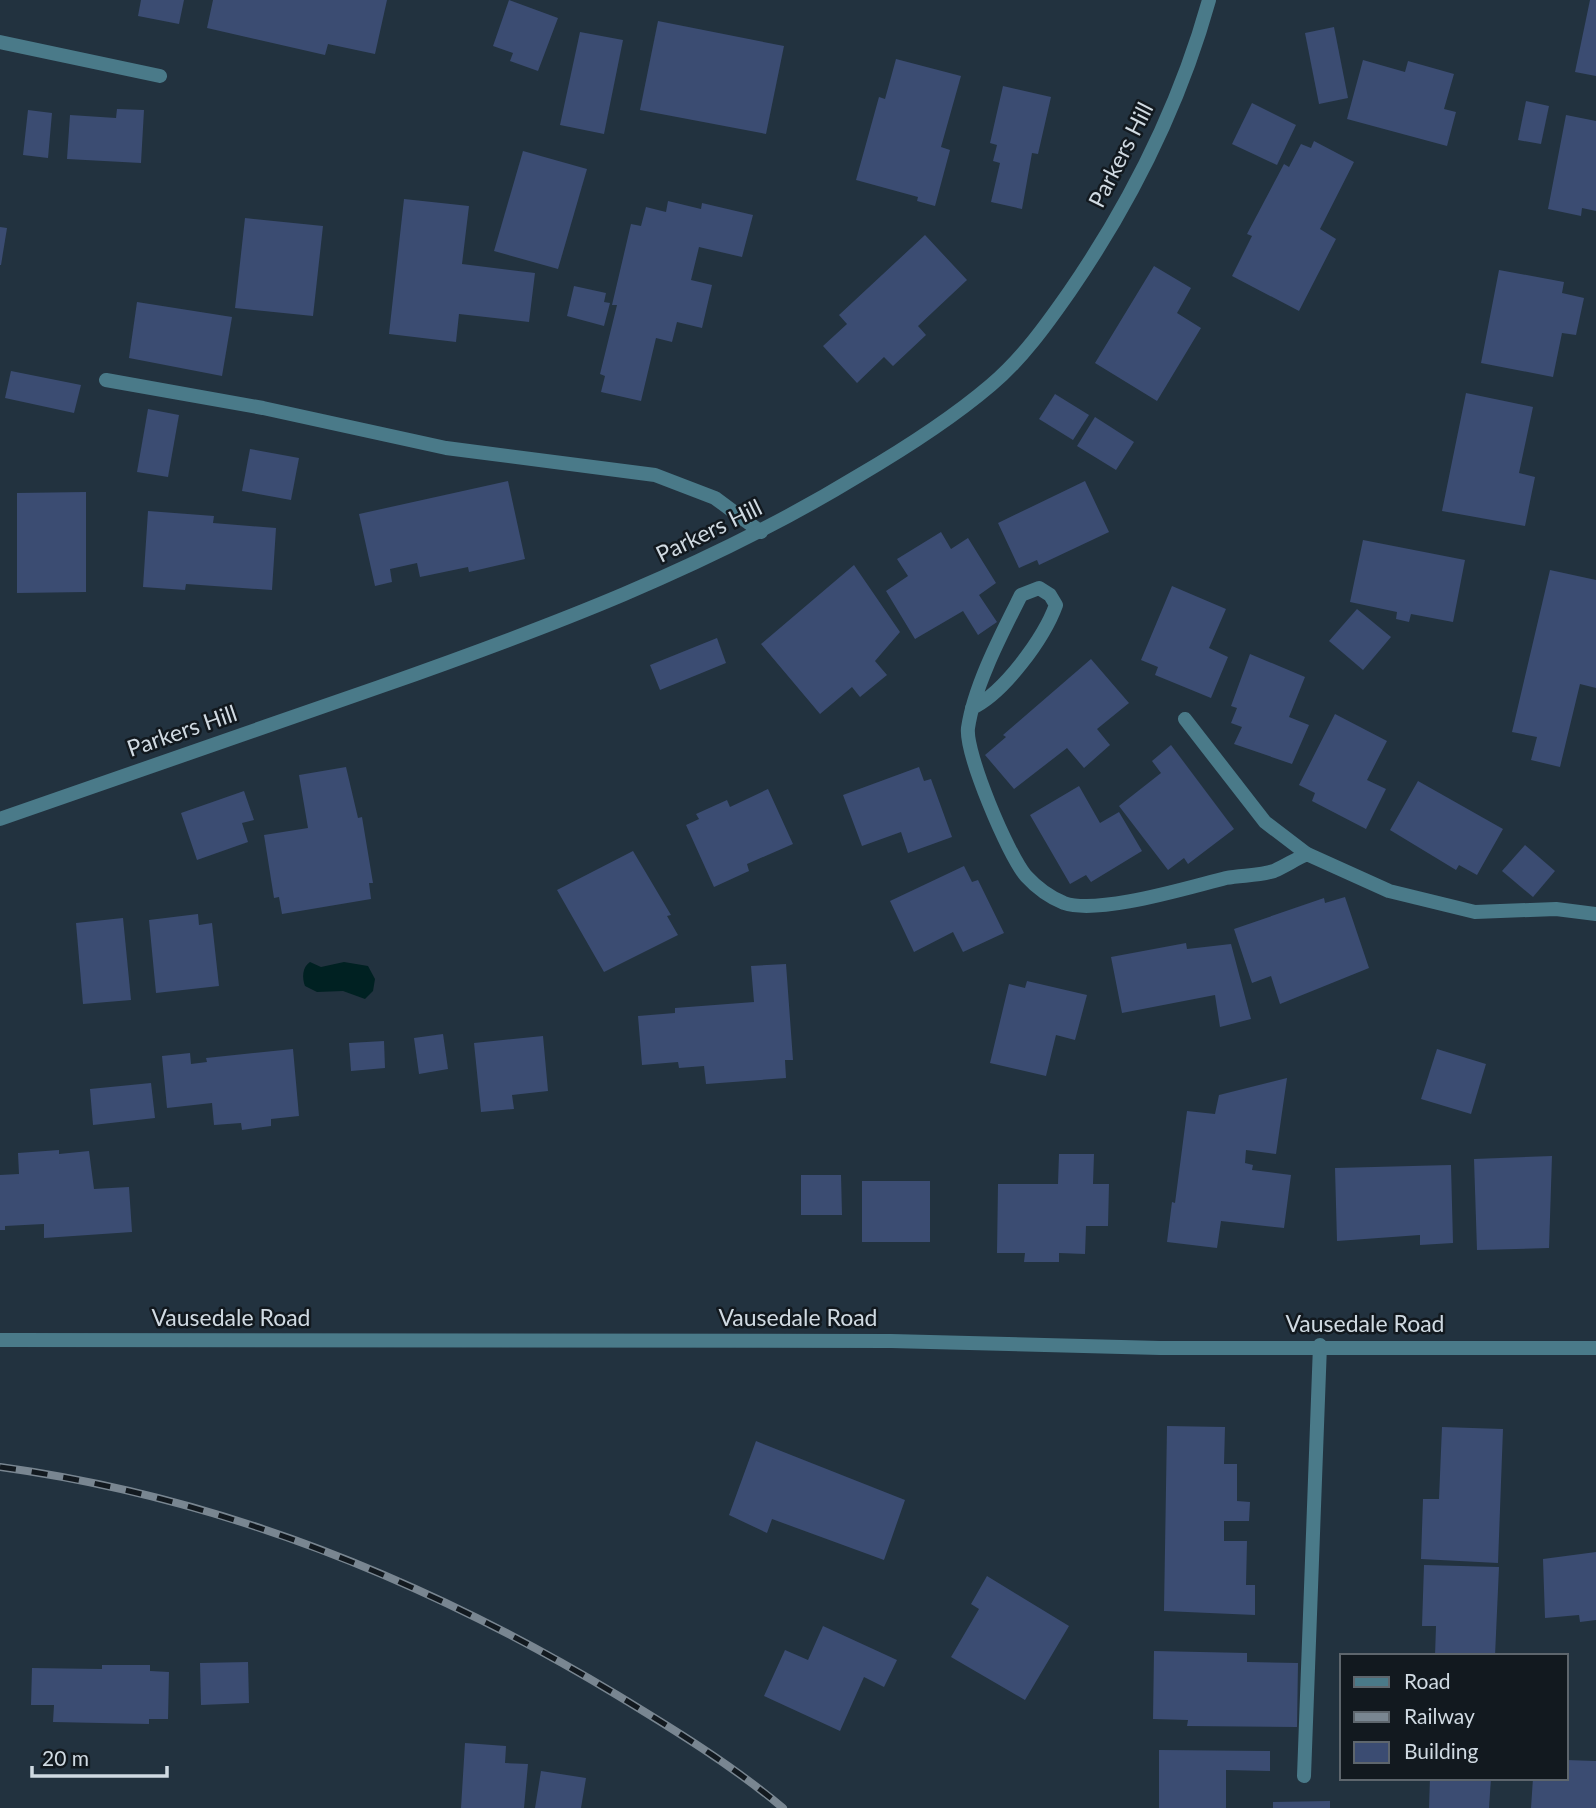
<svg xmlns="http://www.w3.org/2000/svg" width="1596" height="1808" viewBox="0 0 1596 1808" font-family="Lato,sans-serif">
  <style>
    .water { fill: #002122 }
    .building { fill: #3b4c72 }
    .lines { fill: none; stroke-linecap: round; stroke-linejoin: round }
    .service { stroke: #4a7a89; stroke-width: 14 }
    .minor { stroke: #4a7a89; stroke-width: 14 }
    .rail-casing { stroke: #798691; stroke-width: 8 }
    .rail { stroke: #12191f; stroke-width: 5; stroke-dasharray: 16; stroke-linecap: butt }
    .labels { text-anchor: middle; stroke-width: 5; stroke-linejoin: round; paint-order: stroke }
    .street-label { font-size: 23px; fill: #d0dae2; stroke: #12191f }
  </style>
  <rect width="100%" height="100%" fill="#22323f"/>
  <!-- water -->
  <path class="water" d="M310,962L321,967L344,962L368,966L375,979L373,991L365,999L343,991L317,992L305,986C302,978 302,967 310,962Z"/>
  <!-- building -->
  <g class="building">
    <polygon points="141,0 184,0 179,24 138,16"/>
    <polygon points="213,0 387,0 375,54 328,44 325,55 207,28"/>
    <polygon points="509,0 558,18 538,71 510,61 513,53 493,46"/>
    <polygon points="1590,0 1596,0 1596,76 1575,72"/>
    <polygon points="658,21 784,46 766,134 640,110"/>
    <polygon points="1334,27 1348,98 1319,104 1305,33"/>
    <polygon points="580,32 623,40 604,134 560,125"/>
    <polygon points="896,59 961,76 941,147 950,150 935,206 917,201 918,197 856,180 879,97 885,99"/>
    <polygon points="1363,60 1405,72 1408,61 1454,74 1444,109 1456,112 1447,146 1347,119"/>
    <polygon points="1003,86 1051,97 1038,154 1032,153 1022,209 991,202 1000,163 993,161 997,145 990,143"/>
    <polygon points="1526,101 1549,106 1541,144 1518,140"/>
    <polygon points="1252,103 1296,125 1277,165 1232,144"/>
    <polygon points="117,109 144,110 141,163 67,159 70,115 116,118"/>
    <polygon points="28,110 52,113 48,158 23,155"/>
    <polygon points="1566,115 1596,121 1596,211 1582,208 1581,216 1548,209"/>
    <polygon points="1314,141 1354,162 1320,229 1336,239 1299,311 1232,276 1252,236 1247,234 1284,164 1289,167 1301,144 1311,148"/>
    <polygon points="523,151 587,169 558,269 494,251"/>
    <polygon points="404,199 469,206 462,264 535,273 529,322 459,314 456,342 389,334"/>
    <polygon points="668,201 701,209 702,203 753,215 742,257 699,247 691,280 712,285 702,328 677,322 672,342 656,338 641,401 601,392 605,376 600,374 617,305 612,305 631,224 641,226 646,207 666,212"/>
    <polygon points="245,218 323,226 313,316 235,308"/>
    <polygon points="0,227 7,228 1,265 0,265"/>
    <polygon points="925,235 967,280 918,326 926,335 893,366 884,357 857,383 823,346 847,324 839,315"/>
    <polygon points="1154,266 1191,288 1177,313 1201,328 1157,401 1095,363"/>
    <polygon points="1499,270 1564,282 1562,293 1584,298 1576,335 1562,333 1553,377 1481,363"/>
    <polygon points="574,286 606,293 604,302 610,303 604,326 567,316"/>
    <polygon points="137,302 232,317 222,376 129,358"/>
    <polygon points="11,371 81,385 74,413 5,398"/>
    <polygon points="1466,393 1533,407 1519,473 1535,477 1525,526 1442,511"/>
    <polygon points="1055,394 1089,415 1073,440 1039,419"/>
    <polygon points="148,409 179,415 168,477 137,472"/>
    <polygon points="1095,417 1134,442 1116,470 1077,446"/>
    <polygon points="250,449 299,458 291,500 242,491"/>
    <polygon points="508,481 525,559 469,572 468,567 420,577 417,563 390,569 392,582 375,586 359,514"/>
    <polygon points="1085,481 1109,532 1039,565 1037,560 1019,568 998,523"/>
    <polygon points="86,492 86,592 17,593 17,493"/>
    <polygon points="148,511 214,516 213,523 276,528 272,590 186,584 185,590 143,587"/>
    <polygon points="941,532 951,549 968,538 996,583 979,595 997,622 978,635 963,611 915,639 886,591 908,576 897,559"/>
    <polygon points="1363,540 1465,560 1453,622 1411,614 1409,622 1396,619 1397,612 1350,602"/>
    <polygon points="854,565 900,632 875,661 887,675 860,697 852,687 820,714 761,644"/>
    <polygon points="1550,570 1596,580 1596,688 1580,684 1560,767 1531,760 1537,737 1512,732"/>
    <polygon points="1172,586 1226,609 1209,648 1228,657 1211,698 1155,675 1158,667 1141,660"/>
    <polygon points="1357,609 1391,637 1363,670 1329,641"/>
    <polygon points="717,638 726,663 660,690 650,665"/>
    <polygon points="1250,654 1305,677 1289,717 1309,725 1292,764 1234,744 1242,727 1231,723 1237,708 1231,706"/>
    <polygon points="1091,659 1129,703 1097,729 1110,745 1084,768 1067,748 1014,789 985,755 1006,737 1003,735"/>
    <polygon points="1335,714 1387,741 1367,780 1386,789 1366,829 1312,801 1315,793 1299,785"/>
    <polygon points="1171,745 1234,829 1188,864 1184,858 1168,870 1119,806 1161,773 1152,761"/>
    <polygon points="346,767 358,818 362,817 373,883 369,883 371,899 282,914 279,897 274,898 264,835 308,828 299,775"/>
    <polygon points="919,767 924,781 931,779 952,837 908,853 901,832 862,846 843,795"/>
    <polygon points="1418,781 1503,829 1477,875 1459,865 1456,870 1390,830"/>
    <polygon points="1079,786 1100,823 1119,812 1142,851 1091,882 1086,875 1070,884 1030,815"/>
    <polygon points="768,789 793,844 747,864 749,871 714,887 686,825 699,819 696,814 727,800 730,807"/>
    <polygon points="244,791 254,820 242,823 248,842 197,860 181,813"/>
    <polygon points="1525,845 1555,871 1533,897 1502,871"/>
    <polygon points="633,851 671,915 667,916 678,935 604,972 557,890"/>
    <polygon points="964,866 972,882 978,880 1004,933 963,952 953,932 914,952 890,901"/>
    <polygon points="1345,897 1369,968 1280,1004 1271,976 1252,983 1234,929 1324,898 1325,903"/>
    <polygon points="198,914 199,925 212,923 219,986 156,993 149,920"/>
    <polygon points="123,918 131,1000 83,1004 76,923"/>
    <polygon points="1186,943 1187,949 1231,944 1251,1019 1220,1027 1215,995 1122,1013 1111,957"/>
    <polygon points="786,964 793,1060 785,1060 786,1078 706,1084 704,1066 679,1068 678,1062 642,1065 638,1016 675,1013 675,1008 754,1002 751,966"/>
    <polygon points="1027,981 1087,995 1075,1040 1056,1035 1046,1076 990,1063 1009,984 1025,988"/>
    <polygon points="443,1034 448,1069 419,1074 414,1038"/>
    <polygon points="543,1036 548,1091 512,1095 514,1109 481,1112 474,1043"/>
    <polygon points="384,1041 385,1068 351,1071 349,1043"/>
    <polygon points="293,1049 299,1116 271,1119 271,1126 242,1130 241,1123 214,1125 212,1103 167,1108 162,1056 190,1053 191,1064 207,1062 206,1058"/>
    <polygon points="1437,1049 1486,1064 1471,1114 1421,1099"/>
    <polygon points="1287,1078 1276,1154 1246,1150 1245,1163 1253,1165 1252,1170 1291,1175 1284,1228 1221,1221 1217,1248 1167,1242 1172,1202 1175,1203 1187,1111 1215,1114 1219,1095"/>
    <polygon points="151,1083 155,1118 93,1125 90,1089"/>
    <polygon points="59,1150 59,1154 89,1151 94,1189 129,1187 132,1232 44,1238 44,1224 5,1226 5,1230 0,1230 0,1175 19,1174 18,1153"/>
    <polygon points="1059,1154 1094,1154 1093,1184 1109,1184 1108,1226 1086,1226 1085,1254 1059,1253 1059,1262 1024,1262 1025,1253 997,1253 998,1184 1058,1184"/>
    <polygon points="1552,1156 1549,1248 1477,1250 1474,1159"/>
    <polygon points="1451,1165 1453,1243 1420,1245 1420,1235 1337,1241 1335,1168"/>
    <polygon points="801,1175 841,1175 842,1215 801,1215"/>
    <rect x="862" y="1181" width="68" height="61"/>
    <polygon points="1167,1426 1225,1427 1224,1464 1237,1464 1237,1501 1250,1502 1249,1521 1224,1521 1224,1541 1247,1541 1246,1585 1255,1585 1255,1615 1164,1611"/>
    <polygon points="1442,1427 1503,1429 1498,1563 1421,1559 1423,1499 1439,1499"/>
    <polygon points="756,1441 905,1500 884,1560 772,1519 767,1533 729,1515"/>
    <polygon points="1596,1552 1596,1620 1580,1622 1579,1615 1545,1618 1543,1559"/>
    <polygon points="1424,1565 1499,1567 1495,1656 1435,1656 1436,1626 1422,1626"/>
    <polygon points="987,1576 1069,1626 1025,1700 951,1657 979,1609 971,1604"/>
    <polygon points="823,1626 897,1660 884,1687 864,1677 840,1731 764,1696 785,1650 808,1660"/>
    <polygon points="1154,1651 1247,1653 1247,1662 1298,1663 1297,1727 1187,1726 1188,1720 1153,1719"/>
    <polygon points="248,1662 249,1703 201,1705 200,1663"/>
    <polygon points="102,1665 150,1665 150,1671 169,1672 168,1719 149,1719 149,1724 53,1722 54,1705 31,1705 32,1668 102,1669"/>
    <polygon points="465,1743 506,1746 505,1763 528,1764 524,1808 461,1808"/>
    <polygon points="1159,1750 1270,1751 1270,1771 1226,1770 1226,1808 1159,1808"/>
    <polygon points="1566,1760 1596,1761 1596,1808 1531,1808 1533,1778 1566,1778"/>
    <polygon points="541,1771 586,1778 581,1808 535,1808"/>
    <polygon points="1430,1778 1491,1778 1489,1808 1429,1808"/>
    <polygon points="1330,1801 1330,1808 1273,1808 1273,1802"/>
  </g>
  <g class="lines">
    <!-- service -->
    <g class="service">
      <polyline points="0,42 160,76"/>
      <polyline points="106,380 263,408 446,448 655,475 715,498 761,532"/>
      <polyline points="1185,719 1265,822 1307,854"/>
      <polyline points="1304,1776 1320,1345"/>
    </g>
    <!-- minor -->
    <g class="minor">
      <path d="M972,708C1004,693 1044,638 1056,605L1050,595L1039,588L1021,595C1002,633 974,686 968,728C965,753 1008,855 1026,876C1037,888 1049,897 1064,903C1099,915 1189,887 1226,878C1241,875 1259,876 1274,871C1285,866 1296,859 1307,854L1389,891L1475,912L1556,909L1596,914"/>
      <path d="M0,819C126,775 252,731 379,687C544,629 707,568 858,476C904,449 950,420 991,385C1022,359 1047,324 1070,291C1131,202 1180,104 1209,0"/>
      <polyline points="0,1340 891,1341 1160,1348 1596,1348"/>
    </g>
    <defs>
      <path id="rail" d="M0,1467C219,1497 428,1581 617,1695C673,1729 732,1765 783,1808"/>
    </defs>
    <!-- rail casing -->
    <use href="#rail" class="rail-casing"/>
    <!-- rail -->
    <use href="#rail" class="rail"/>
  </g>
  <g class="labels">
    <!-- street labels -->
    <g class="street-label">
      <text transform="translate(1121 155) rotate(-63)" y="8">Parkers Hill</text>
      <text transform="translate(709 531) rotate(-26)" y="8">Parkers Hill</text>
      <text transform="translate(182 731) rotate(-19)" y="8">Parkers Hill</text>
      <text x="231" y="1326">Vausedale Road</text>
      <text x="798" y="1326">Vausedale Road</text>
      <text x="1365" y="1332">Vausedale Road</text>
    </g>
  </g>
  <!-- legend -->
  <rect x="1340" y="1654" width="228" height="126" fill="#12191f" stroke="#5e666d" stroke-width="2"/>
  <rect x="1354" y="1677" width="35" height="10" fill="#4a7a89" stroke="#5e666d" stroke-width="2"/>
  <text x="1404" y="1689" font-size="21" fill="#d0dae2">Road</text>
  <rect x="1354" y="1712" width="35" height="10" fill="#798691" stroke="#5e666d" stroke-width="2"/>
  <text x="1404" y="1724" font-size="21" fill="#d0dae2">Railway</text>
  <rect x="1354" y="1742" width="35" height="21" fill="#3b4c72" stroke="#5e666d" stroke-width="2"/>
  <text x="1404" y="1759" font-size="21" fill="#d0dae2">Building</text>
  <!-- scale -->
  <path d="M32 1766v10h135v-10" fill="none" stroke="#d0dae2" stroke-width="3.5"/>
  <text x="42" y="1766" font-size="21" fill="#d0dae2" stroke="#12191f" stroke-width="5" paint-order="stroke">20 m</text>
</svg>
